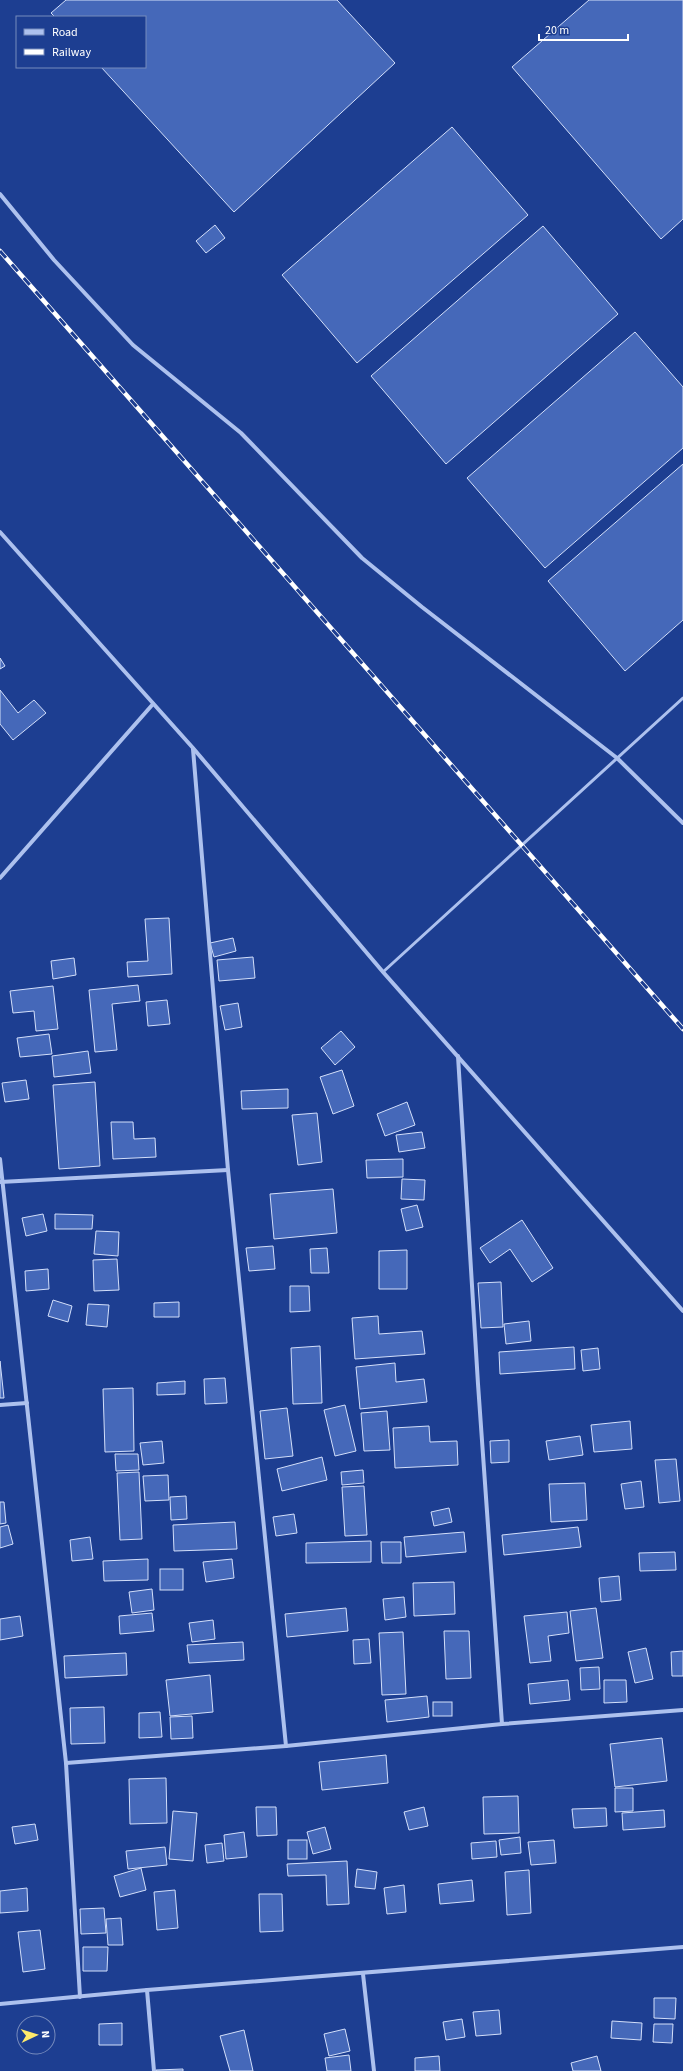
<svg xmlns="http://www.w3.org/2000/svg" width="683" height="2071" viewBox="0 0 683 2071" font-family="'Source Sans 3',sans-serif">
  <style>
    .building { fill: #4568b9; stroke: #d3dffa }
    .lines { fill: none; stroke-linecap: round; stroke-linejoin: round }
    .lane { stroke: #adc1ee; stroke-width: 3 }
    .street { stroke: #adc1ee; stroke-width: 4 }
    .rail-casing { stroke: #fff; stroke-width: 4.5 }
    .rail { stroke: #1d3e91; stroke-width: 3; stroke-dasharray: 9; stroke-linecap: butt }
  </style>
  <rect width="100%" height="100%" fill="#1d3e91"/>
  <!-- building -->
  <g class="building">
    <polygon points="66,0 337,0 395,63 234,212 101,67 145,67 145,17 55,17 51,13"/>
    <polygon points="589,0 683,0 683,219 661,239 512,67"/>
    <polygon points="452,127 528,215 357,363 282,275"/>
    <polygon points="215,225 225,238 206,253 196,241"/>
    <polygon points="543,226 618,314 446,464 371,376"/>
    <polygon points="635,332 683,387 683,448 545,568 467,478"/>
    <polygon points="683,464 683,620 625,671 548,581"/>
    <polygon points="0,658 5,666 0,669"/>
    <polygon points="0,690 18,713 34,700 46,713 13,740 0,724"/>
    <polygon points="169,918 172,974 128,977 127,962 148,961 145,919"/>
    <polygon points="233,938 236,951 214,957 210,943"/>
    <polygon points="253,957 255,978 219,981 217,960"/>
    <polygon points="74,958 76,975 53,979 51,961"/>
    <polygon points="138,985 140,1001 112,1004 117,1050 95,1052 89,990"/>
    <polygon points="53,986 58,1029 36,1031 34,1011 13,1013 10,991"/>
    <polygon points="167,1000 170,1024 148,1026 146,1002"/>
    <polygon points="238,1003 242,1027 225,1030 220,1006"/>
    <polygon points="341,1031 355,1047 335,1065 321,1048"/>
    <polygon points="49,1034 52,1054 20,1057 17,1038"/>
    <polygon points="88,1051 91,1073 54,1077 52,1056"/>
    <polygon points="342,1070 354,1106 333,1114 320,1077"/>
    <polygon points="26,1080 29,1099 5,1102 2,1083"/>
    <polygon points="95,1082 100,1166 59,1169 53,1085"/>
    <polygon points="288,1089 288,1108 242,1109 241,1091"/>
    <polygon points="407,1102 415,1125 385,1136 377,1114"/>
    <polygon points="317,1113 322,1162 298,1165 292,1115"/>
    <polygon points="111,1122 133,1122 134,1139 155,1138 156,1157 113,1159"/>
    <polygon points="422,1132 425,1148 399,1152 396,1135"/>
    <polygon points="403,1159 403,1177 367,1178 366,1160"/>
    <polygon points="402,1179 425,1180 424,1200 401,1199"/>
    <polygon points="333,1189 337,1233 274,1239 270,1194"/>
    <polygon points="417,1205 423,1227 406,1231 401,1209"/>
    <polygon points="43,1214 47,1231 26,1236 22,1218"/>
    <polygon points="55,1214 93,1215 92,1229 55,1229"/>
    <polygon points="522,1220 553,1268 532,1282 510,1249 490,1263 480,1248"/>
    <polygon points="96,1231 119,1232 118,1256 94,1254"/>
    <polygon points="273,1246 275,1269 249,1271 246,1248"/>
    <polygon points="327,1248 329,1273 311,1273 310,1249"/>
    <polygon points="407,1250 407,1289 379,1289 379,1251"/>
    <polygon points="117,1259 119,1290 94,1291 93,1260"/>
    <polygon points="48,1269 49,1289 26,1291 25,1271"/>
    <polygon points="501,1282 503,1327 481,1328 478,1283"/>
    <polygon points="290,1286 309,1286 310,1311 290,1312"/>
    <polygon points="53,1300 72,1306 68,1322 48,1316"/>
    <polygon points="179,1302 179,1317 154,1317 154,1303"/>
    <polygon points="88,1304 109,1305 107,1327 86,1325"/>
    <polygon points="378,1316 379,1334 422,1331 425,1354 355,1359 352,1318"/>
    <polygon points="529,1321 531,1341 506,1344 504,1324"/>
    <polygon points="320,1346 322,1403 293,1404 291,1348"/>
    <polygon points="574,1347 575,1369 500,1374 499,1352"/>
    <polygon points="598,1348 600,1369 583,1371 581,1350"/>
    <polygon points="0,1361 4,1398 0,1398"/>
    <polygon points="395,1363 396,1382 424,1379 427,1402 360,1409 356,1367"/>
    <polygon points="225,1378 227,1403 205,1404 204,1379"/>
    <polygon points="185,1381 185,1394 157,1395 157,1383"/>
    <polygon points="133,1388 134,1451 105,1452 103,1389"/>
    <polygon points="345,1405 356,1451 335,1456 324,1410"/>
    <polygon points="287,1408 293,1456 265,1459 260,1411"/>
    <polygon points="387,1411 390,1450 364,1451 361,1413"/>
    <polygon points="630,1421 632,1449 594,1452 591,1425"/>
    <polygon points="429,1426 430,1442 457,1441 458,1465 395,1468 393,1428"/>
    <polygon points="580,1436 583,1455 549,1460 546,1441"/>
    <polygon points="509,1440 509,1462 491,1463 490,1441"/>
    <polygon points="162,1441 164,1463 143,1465 140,1443"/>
    <polygon points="115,1454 138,1454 139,1470 116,1471"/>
    <polygon points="322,1457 327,1480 282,1491 277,1469"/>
    <polygon points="676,1459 680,1501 659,1503 655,1460"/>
    <polygon points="363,1470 364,1483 342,1485 341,1472"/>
    <polygon points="139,1472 142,1539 120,1540 117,1473"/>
    <polygon points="168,1475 169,1500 145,1501 143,1476"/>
    <polygon points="641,1481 644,1507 625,1509 621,1484"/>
    <polygon points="585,1483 587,1520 551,1522 549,1484"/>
    <polygon points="364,1486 367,1535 345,1536 342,1487"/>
    <polygon points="186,1496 187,1519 171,1520 170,1497"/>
    <polygon points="0,1502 4,1502 6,1523 0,1524"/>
    <polygon points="449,1508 452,1522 434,1526 431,1512"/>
    <polygon points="294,1514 297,1533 276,1536 273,1517"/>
    <polygon points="235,1522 237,1549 174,1551 173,1525"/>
    <polygon points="8,1525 13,1544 0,1548 0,1527"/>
    <polygon points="578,1527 581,1547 504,1555 502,1535"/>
    <polygon points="464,1532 466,1552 406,1557 404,1537"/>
    <polygon points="90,1537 93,1559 72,1561 70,1540"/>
    <polygon points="371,1541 371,1562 306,1563 306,1543"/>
    <polygon points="381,1542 401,1542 401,1563 382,1563"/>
    <polygon points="675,1552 676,1570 640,1571 639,1553"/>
    <polygon points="148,1559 148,1580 104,1581 103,1561"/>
    <polygon points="232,1559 234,1578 206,1582 203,1562"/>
    <rect x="160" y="1569" width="23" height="21"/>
    <polygon points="619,1576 621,1600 601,1602 599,1578"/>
    <polygon points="454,1582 455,1614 414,1616 413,1583"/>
    <polygon points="152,1589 154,1610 132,1613 129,1592"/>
    <polygon points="404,1597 406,1617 385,1620 383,1599"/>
    <polygon points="346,1608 348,1631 287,1637 285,1614"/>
    <polygon points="596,1608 603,1658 576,1661 570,1611"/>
    <polygon points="567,1612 569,1633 548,1636 551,1661 530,1663 524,1616"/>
    <polygon points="152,1613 154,1631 120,1634 119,1616"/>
    <polygon points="20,1616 23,1636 0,1640 0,1619"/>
    <polygon points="213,1620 215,1639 192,1642 189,1623"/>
    <polygon points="444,1631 469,1631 471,1678 446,1679"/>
    <polygon points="403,1632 406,1694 382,1695 379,1633"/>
    <polygon points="369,1639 371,1663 354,1664 353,1640"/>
    <polygon points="243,1642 244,1660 189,1663 187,1645"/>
    <polygon points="646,1648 653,1679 635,1683 628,1652"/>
    <polygon points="683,1651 683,1676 672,1676 671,1652"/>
    <polygon points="126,1653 127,1675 65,1678 64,1656"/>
    <polygon points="599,1667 600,1689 581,1690 580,1668"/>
    <polygon points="210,1675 213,1712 170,1716 166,1680"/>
    <polygon points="568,1680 570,1700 530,1704 528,1684"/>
    <polygon points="604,1680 626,1680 627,1702 604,1703"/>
    <polygon points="427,1696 429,1717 387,1722 385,1700"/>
    <rect x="433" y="1702" width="19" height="14"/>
    <polygon points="104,1707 105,1743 71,1744 70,1708"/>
    <polygon points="160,1712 162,1737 139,1738 139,1713"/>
    <polygon points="192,1716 193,1738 171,1739 170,1717"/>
    <polygon points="662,1738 667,1781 615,1787 610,1744"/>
    <polygon points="386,1755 388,1783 322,1790 319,1762"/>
    <polygon points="166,1778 167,1823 130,1824 129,1779"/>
    <polygon points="615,1788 633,1788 633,1811 615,1812"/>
    <polygon points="518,1796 519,1833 484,1834 483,1797"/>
    <polygon points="256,1807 276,1807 277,1835 257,1836"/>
    <polygon points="424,1807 428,1826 409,1830 404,1812"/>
    <polygon points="606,1808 607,1826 574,1828 572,1809"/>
    <polygon points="664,1810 665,1827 623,1830 622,1813"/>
    <polygon points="173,1811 197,1813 193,1861 169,1859"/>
    <polygon points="35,1824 38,1840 15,1844 12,1827"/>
    <polygon points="325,1827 331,1849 313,1854 307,1832"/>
    <polygon points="244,1832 247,1857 226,1859 224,1835"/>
    <polygon points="520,1837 521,1853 501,1855 499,1840"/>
    <rect x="288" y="1840" width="19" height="19"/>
    <polygon points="554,1840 556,1863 531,1865 528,1842"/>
    <polygon points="496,1841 497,1857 472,1859 471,1843"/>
    <polygon points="222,1843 224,1861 207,1863 205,1845"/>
    <polygon points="165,1847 167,1865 128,1869 126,1851"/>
    <polygon points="347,1861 349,1904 327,1905 326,1875 288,1876 287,1864"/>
    <polygon points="141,1868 146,1890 120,1897 114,1876"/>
    <polygon points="357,1869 377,1872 375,1889 355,1887"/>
    <polygon points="529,1870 531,1913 507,1915 505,1872"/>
    <polygon points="472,1880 474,1901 440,1904 438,1884"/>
    <polygon points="404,1885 406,1912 387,1914 384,1888"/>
    <polygon points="27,1888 28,1911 0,1913 0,1891"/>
    <polygon points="175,1890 178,1928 157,1930 154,1892"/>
    <polygon points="259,1894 282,1894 283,1931 260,1932"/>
    <polygon points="104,1908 106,1933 81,1934 80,1909"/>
    <polygon points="121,1918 123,1945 108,1945 106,1919"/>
    <polygon points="40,1930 45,1969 23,1972 18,1932"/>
    <polygon points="83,1947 108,1947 107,1971 83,1971"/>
    <polygon points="654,1998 676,1998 675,2019 654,2018"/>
    <polygon points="499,2010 501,2034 476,2036 473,2012"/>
    <polygon points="462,2019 465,2037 446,2040 443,2022"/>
    <polygon points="612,2021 642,2023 641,2040 611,2038"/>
    <polygon points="122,2023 122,2045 99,2045 99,2024"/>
    <polygon points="654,2024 673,2024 672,2043 653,2042"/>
    <polygon points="345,2029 350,2051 329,2056 324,2034"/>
    <polygon points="244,2030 253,2071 230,2071 220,2036"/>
    <polygon points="349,2055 351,2071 327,2071 325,2058"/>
    <polygon points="439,2056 440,2071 415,2071 415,2058"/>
    <polygon points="597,2056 601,2071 573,2071 571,2063"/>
    <polygon points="183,2069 183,2071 156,2071 156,2070"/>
  </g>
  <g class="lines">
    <!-- lane -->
    <polyline class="lane" points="383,972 683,698"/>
    <!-- street -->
    <g class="street">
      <polyline points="0,194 54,260 133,345 241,433 362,558 422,607 617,758 683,823"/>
      <polyline points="0,532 193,748 383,972 683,1311"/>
      <polyline points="193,749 228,1170 286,1746"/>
      <polyline points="0,878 153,704"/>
      <polyline points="458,1056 478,1384 502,1724"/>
      <polyline points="0,1159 66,1763 80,1997"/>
      <polyline points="0,1182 228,1170"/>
      <polyline points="0,1405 27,1403"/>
      <polyline points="66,1763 286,1746 502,1724 683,1710"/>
      <polyline points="363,1974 374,2071"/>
      <polyline points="147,1990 154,2071"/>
      <polyline points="0,2004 147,1990 683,1947"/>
    </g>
    <defs>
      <polyline id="rail" points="0,251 683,1029"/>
    </defs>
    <!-- rail casing -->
    <use href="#rail" class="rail-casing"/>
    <!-- rail -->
    <use href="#rail" class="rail"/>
  </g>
  <!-- legend -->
  <rect x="16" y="16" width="130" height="52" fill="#1d3e91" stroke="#778bbd"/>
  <rect x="24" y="29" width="20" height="6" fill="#adc1ee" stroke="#778bbd"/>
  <text x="52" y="36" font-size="12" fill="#ffffff">Road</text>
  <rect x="24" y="49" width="20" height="6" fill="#ffffff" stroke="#778bbd"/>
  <text x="52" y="56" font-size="12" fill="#ffffff">Railway</text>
  <!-- north arrow -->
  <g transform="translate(36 2035) rotate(86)"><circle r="19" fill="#1d3e91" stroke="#778bbd"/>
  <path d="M0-3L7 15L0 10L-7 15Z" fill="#fee96b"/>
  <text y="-6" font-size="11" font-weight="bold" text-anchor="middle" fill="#ffffff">N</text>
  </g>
  <!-- scale -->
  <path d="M539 34v6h89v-6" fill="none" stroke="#ffffff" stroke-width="2"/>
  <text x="545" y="34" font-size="12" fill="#ffffff" stroke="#1d3e91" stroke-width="3" paint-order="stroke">20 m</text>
</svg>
